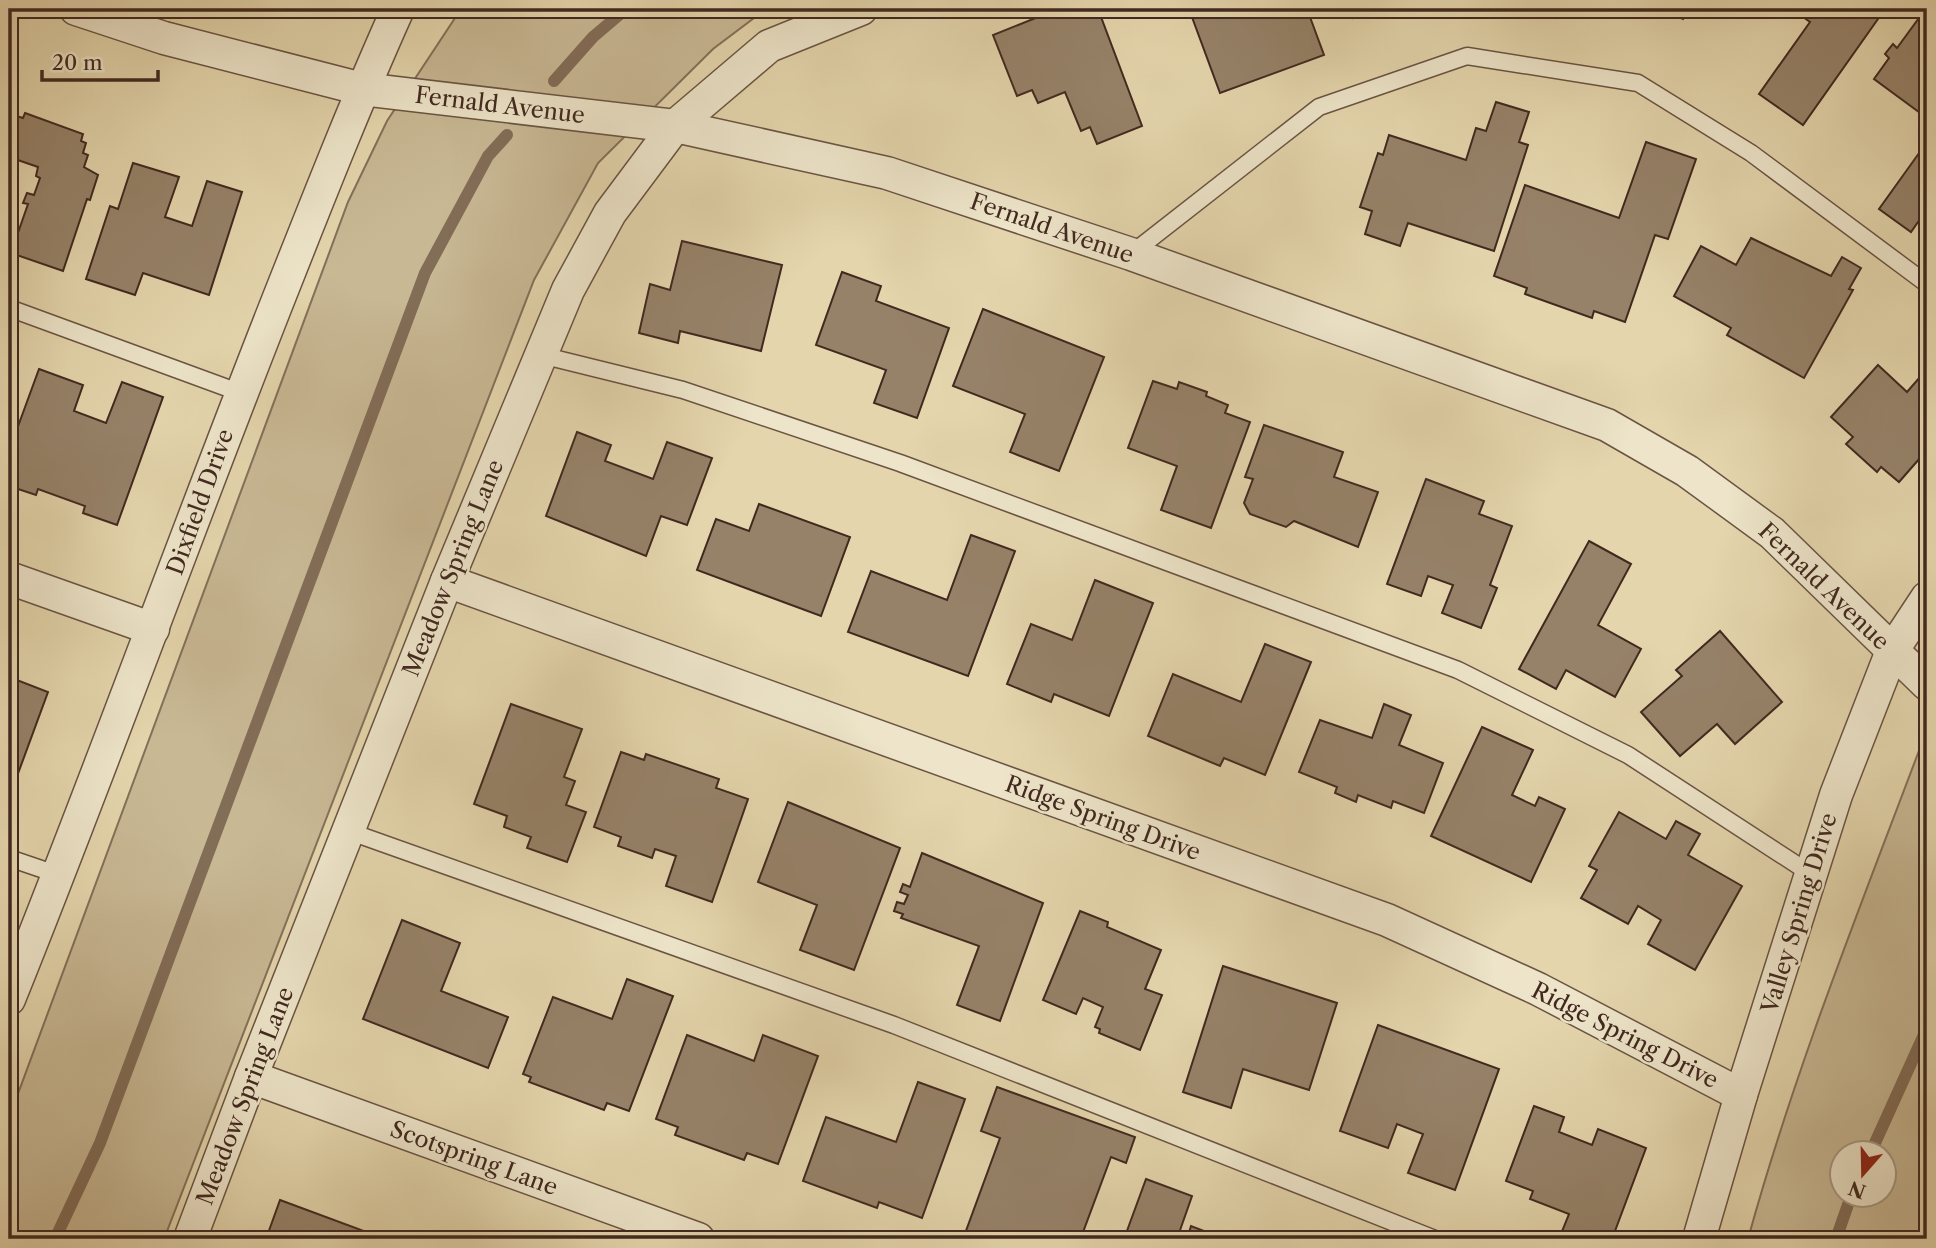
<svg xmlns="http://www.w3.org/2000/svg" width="1936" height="1248" viewBox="0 0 1936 1248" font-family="'Libre Caslon Text',serif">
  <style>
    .green { fill: #c8b894; stroke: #84705a; stroke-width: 2; fill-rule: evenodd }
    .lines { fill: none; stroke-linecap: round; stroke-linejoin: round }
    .stream { stroke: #826d57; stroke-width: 12 }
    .building { fill: #968269; stroke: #412920; stroke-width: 2 }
    .lane-casing { stroke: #6a5443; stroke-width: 19 }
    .street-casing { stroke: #6a5443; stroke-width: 35 }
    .lane { stroke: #ede4c9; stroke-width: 16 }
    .street { stroke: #ede4c9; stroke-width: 32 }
    .labels { text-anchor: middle; stroke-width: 5; stroke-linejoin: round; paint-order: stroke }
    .street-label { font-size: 23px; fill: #412920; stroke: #ede4c9 }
  </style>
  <rect width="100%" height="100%" fill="#e4d5ac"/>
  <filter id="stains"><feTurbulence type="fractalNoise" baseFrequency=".00286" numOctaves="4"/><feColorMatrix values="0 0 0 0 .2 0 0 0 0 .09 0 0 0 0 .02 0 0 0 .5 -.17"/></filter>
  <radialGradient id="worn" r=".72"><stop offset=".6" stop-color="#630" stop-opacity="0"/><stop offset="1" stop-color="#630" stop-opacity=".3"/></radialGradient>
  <!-- green -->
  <g class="green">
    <polygon points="461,9 766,9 713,49 598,163 534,280 164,1239 9,1239 9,1118 348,202 387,121"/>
    <path d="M1927,736V1239H1748C1794,1072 1859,910 1920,748ZM1842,1154H1884V1196H1842Z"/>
  </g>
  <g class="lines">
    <!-- stream -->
    <g class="stream">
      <polyline points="554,81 593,37 626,9"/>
      <polyline points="1870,1154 1927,1028"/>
      <polyline points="55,1239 100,1143 425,273 488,156 507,135"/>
      <polyline points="1836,1239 1851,1196"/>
    </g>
  </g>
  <!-- building -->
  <g class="building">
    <polygon points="1058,9 1064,9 1065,11 1072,9 1098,9 1142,126 1097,144 1090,127 1081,131 1065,92 1038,103 1032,90 1017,96 993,35"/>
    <polygon points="1189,9 1307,9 1324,55 1220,93"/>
    <polygon points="1349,9 1376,9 1353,18"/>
    <polygon points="1660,9 1688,9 1683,19"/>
    <polygon points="1792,9 1885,9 1803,125 1759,94 1810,22"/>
    <polygon points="1919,18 1927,24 1927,118 1874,79 1889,58 1885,54 1893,44 1897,48"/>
    <polygon points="1496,102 1529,112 1519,142 1528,145 1494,251 1408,223 1400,246 1365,234 1372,211 1360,207 1378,153 1383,155 1389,135 1466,160 1476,128 1486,131"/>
    <polygon points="25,113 83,134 81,141 86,143 83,153 88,155 84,167 98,175 90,200 87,199 63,271 11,253 28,204 23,203 27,193 34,195 40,178 36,176 38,167 9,157 9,144 14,128 9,126 13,115 23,118"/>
    <polygon points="1646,142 1696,159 1668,239 1655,235 1625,322 1594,311 1592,318 1525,294 1527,288 1494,276 1525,185 1619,218"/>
    <polygon points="1927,142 1927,209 1911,232 1879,209"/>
    <polygon points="133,163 179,177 165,217 192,226 207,181 242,192 209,295 143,273 135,295 86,279 110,206 118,209"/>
    <polygon points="1751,238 1831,276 1842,257 1861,268 1849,289 1853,290 1804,378 1727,335 1731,328 1674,296 1701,246 1736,265"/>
    <polygon points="682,241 782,265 761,351 680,331 678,343 639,333 650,284 670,290"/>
    <polygon points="842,272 881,286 876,301 949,328 917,418 874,403 886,370 816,345"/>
    <polygon points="983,309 1104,357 1059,471 1010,452 1025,414 953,386"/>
    <polygon points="1878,365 1907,392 1927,369 1927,450 1899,482 1881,467 1877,472 1846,444 1853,437 1831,417"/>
    <polygon points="39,369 83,385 74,411 106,423 122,382 163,397 117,525 83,513 85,506 38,489 36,495 9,486 9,451"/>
    <polygon points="1153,381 1177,389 1179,382 1207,392 1206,396 1228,405 1225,413 1250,422 1211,528 1161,510 1177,466 1128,448"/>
    <polygon points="1264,425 1343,452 1334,477 1378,492 1358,547 1294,521 1286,527 1250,514 1244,503 1253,479 1245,477"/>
    <polygon points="577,432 611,445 605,461 653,479 667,442 712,458 687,525 661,516 646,556 546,516"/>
    <polygon points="1426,479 1484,501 1479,514 1512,526 1490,585 1497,588 1481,628 1442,613 1453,585 1428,576 1421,596 1387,584"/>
    <polygon points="759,504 850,537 821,616 697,570 716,519 749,531"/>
    <polygon points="971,535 1015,551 968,676 848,632 871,571 947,600"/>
    <polygon points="1589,541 1631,564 1598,625 1641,649 1615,697 1566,670 1556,689 1519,669"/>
    <polygon points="1095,580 1153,603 1109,716 1054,694 1051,702 1007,684 1031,624 1072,640"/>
    <polygon points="1720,631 1782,702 1735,744 1717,724 1680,756 1641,712 1682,676 1676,670"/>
    <polygon points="1265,644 1311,662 1265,775 1224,758 1220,766 1148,736 1173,674 1241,702"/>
    <polygon points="9,677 48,692 9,798"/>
    <polygon points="511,704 582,729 564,777 575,781 566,805 586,812 567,862 527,848 531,837 504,827 507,816 474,804"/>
    <polygon points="1384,704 1411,715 1399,745 1443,763 1424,813 1393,801 1391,808 1358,795 1356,802 1335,793 1337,787 1299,772 1320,720 1372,738"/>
    <polygon points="1482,727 1533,750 1512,795 1535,806 1539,797 1565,809 1531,882 1431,836"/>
    <polygon points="621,752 644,760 646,754 719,779 716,788 748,799 712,902 666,886 676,856 655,849 652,858 618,846 621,837 594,827"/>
    <polygon points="788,802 900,848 854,970 800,950 817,905 758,882"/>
    <polygon points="1619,812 1666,839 1676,821 1700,834 1688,855 1742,886 1695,970 1648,944 1661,920 1638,906 1628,924 1581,898 1597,870 1589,866"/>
    <polygon points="922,853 1043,903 1000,1021 957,1005 979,946 901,918 903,914 894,911 897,902 904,904 908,895 900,892 903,884 910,887"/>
    <polygon points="1080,911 1108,922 1107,927 1161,950 1145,989 1162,995 1140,1050 1099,1033 1100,1029 1095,1027 1103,1007 1083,998 1076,1014 1043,1000"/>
    <polygon points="402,920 460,943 441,991 508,1017 488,1068 363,1019"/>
    <polygon points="1223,966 1337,1003 1309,1090 1243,1069 1231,1108 1183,1092"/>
    <polygon points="627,979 673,996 629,1111 607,1103 604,1110 529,1082 531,1077 523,1074 553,997 612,1019"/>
    <polygon points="1378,1025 1499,1069 1455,1190 1408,1173 1423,1134 1397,1124 1388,1148 1340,1131"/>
    <polygon points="687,1035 754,1061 763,1035 818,1056 778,1164 747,1153 744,1160 675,1135 678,1127 656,1119"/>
    <polygon points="918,1082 965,1099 922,1218 879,1202 877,1208 803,1181 826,1117 896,1142"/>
    <polygon points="997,1087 1135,1137 1126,1163 1111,1157 1082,1235 1094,1239 963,1239 1000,1138 981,1131"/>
    <polygon points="1534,1106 1564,1117 1559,1132 1592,1145 1598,1129 1646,1148 1612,1239 1574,1239 1561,1234 1569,1214 1530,1199 1533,1191 1506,1181"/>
    <polygon points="1146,1179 1192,1196 1178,1236 1187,1239 1191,1226 1225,1239 1124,1239"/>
    <polygon points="280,1200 380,1237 379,1239 266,1239"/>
  </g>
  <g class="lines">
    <defs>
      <g id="lane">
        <polyline points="1131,254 1319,107 1467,56 1638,83 1751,153 1927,284"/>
        <polyline points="9,308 241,393"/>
        <polyline points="541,355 683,390 900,463 1458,670 1628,755 1811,874"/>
        <polyline points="348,831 894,1025 1435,1239"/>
        <polyline points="9,858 59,875"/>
      </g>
      <g id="street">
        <polyline points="76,9 164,38 362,89 675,126 887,173 1131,254 1607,425 1687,471 1772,533 1927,684"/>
        <polyline points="9,578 153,629"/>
        <polyline points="447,581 1387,920 1538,989 1741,1095"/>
        <path d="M9,999C105,761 191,519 286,280C322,189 358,98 398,9"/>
        <polyline points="251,1077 698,1239"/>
        <polyline points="190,1239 251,1077 447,581 568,290 610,213 675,126 769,46 861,9"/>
        <polyline points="1699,1239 1741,1095 1836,795 1892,651 1927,598"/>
      </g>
    </defs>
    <!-- lane casing -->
    <use href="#lane" class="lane-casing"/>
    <!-- street casing -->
    <use href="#street" class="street-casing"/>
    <!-- lane -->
    <use href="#lane" class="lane"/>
    <!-- street -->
    <use href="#street" class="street"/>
  </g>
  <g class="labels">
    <!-- street labels -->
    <g class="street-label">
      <text transform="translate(500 105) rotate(7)" y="8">Fernald Avenue</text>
      <text transform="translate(1052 228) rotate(19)" y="8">Fernald Avenue</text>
      <text transform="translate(200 502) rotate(-70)" y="8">Dixfield Drive</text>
      <text transform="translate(453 568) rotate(-68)" y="8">Meadow Spring Lane</text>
      <text transform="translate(1824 586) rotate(44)" y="8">Fernald Avenue</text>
      <text transform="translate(1103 818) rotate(20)" y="8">Ridge Spring Drive</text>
      <text transform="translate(1799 913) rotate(-73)" y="8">Valley Spring Drive</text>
      <text transform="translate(1625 1035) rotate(27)" y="8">Ridge Spring Drive</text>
      <text transform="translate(245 1096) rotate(-69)" y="8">Meadow Spring Lane</text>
      <text transform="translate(474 1158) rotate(20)" y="8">Scotspring Lane</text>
    </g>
  </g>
  <!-- margin -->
  <rect width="1936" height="1248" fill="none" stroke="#e4d5ac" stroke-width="35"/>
  <rect x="10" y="10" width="1915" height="1227" fill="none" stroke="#412920" stroke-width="3.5"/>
  <rect x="18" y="18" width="1901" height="1213" fill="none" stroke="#412920" stroke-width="2"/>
  <!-- north arrow -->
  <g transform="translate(1863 1174) rotate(200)"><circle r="33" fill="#ede4c9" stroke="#a89985" stroke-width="2"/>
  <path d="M0-5L12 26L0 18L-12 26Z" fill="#8f2418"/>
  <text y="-10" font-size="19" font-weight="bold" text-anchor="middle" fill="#412920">N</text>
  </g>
  <!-- scale -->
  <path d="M42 70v10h116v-10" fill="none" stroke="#412920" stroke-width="3.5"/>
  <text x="52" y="70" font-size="21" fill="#412920" stroke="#ede4c9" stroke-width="5" paint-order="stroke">20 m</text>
  <rect width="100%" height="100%" filter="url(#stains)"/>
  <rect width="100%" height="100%" fill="url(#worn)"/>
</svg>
